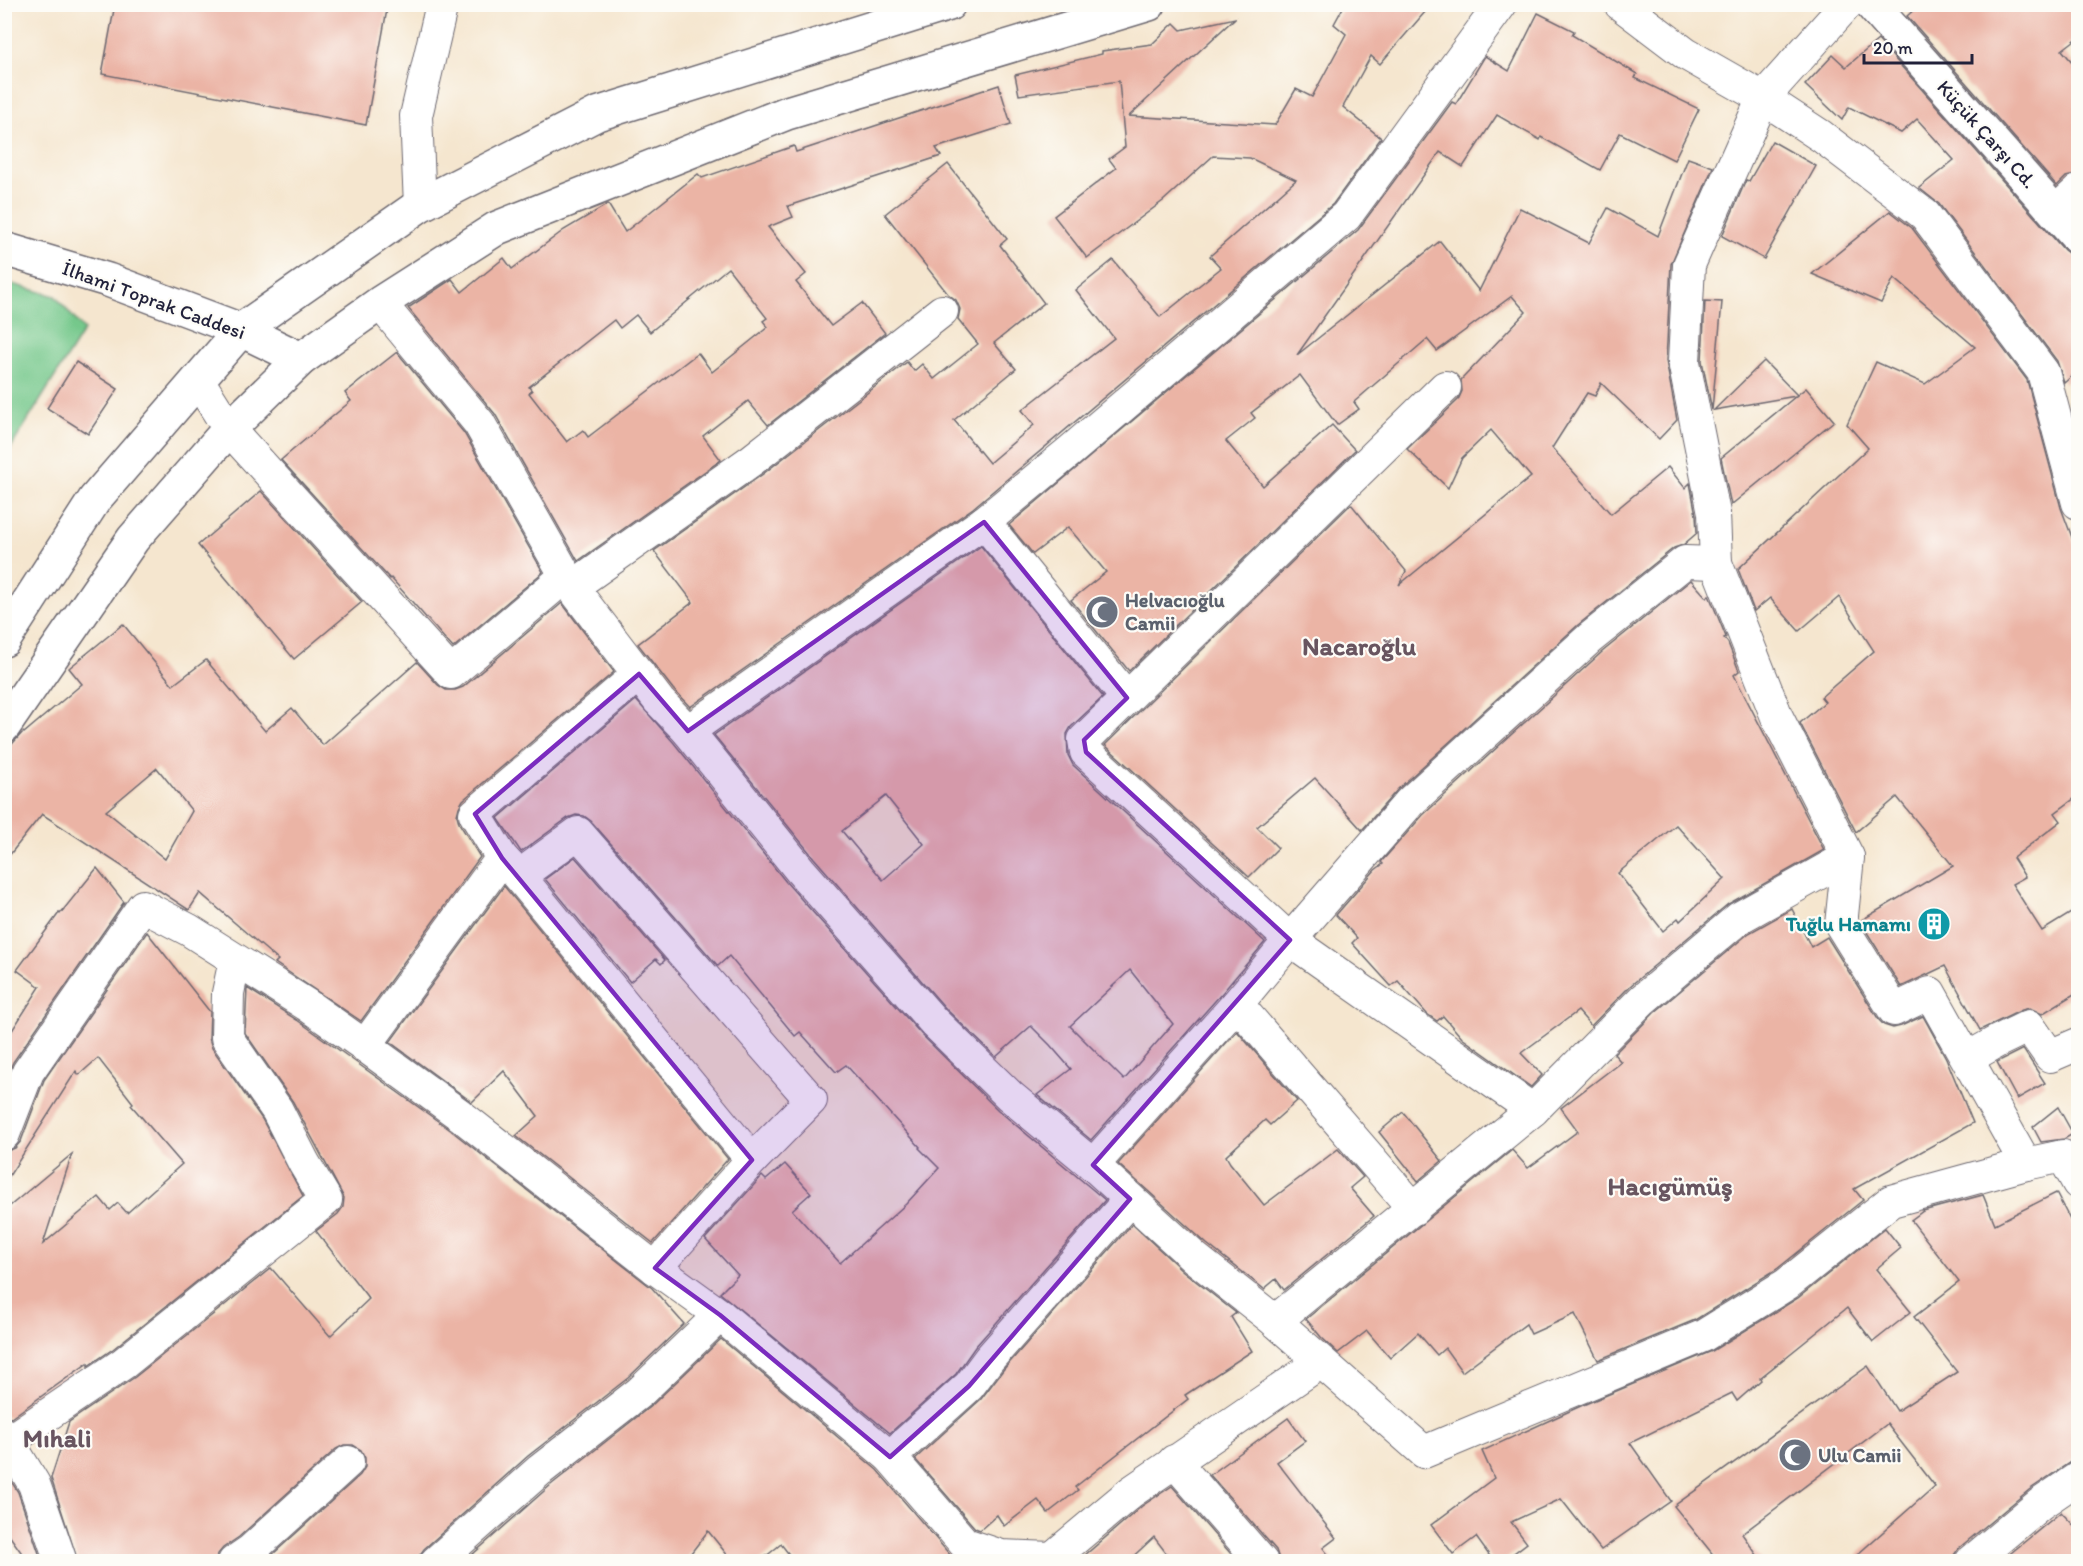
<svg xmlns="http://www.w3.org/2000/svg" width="2083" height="1566" viewBox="0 0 2083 1566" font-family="Itim,sans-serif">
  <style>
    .green { fill: #74c88b; stroke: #4b7563; stroke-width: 1.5 }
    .building { fill: #ebb4a5; fill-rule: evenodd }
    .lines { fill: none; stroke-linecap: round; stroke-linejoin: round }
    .street-casing { stroke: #6c676f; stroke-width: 34 }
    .secondary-casing { stroke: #6c676f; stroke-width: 36 }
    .street { stroke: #fff; stroke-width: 32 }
    .secondary { stroke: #fff; stroke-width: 33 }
    .marked { fill: #7b2cbf; fill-opacity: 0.2; stroke: #7b2cbf; stroke-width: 4.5; stroke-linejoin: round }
    .labels { text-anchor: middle; stroke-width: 4.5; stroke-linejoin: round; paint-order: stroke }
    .street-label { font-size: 20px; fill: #22223b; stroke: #fdfcf7 }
    .worship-label { font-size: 20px; font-weight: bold; fill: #5b616d; stroke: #fdfcf7; text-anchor: start }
    .culture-label { font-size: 20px; font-weight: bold; fill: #0d838f; stroke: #fdfcf7; text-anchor: end }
    .district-label { font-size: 26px; font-weight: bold; fill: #685560; stroke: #fdfcf7 }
  </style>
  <rect width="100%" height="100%" fill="#fdfcf7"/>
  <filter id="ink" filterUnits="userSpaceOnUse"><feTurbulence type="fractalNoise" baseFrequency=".0167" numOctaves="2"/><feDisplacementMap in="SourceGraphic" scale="12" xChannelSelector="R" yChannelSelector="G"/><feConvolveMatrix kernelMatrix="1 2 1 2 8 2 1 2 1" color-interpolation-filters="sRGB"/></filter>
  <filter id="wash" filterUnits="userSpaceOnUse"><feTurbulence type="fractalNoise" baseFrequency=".008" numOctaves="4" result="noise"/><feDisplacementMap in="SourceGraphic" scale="24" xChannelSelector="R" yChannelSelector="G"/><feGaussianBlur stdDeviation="1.35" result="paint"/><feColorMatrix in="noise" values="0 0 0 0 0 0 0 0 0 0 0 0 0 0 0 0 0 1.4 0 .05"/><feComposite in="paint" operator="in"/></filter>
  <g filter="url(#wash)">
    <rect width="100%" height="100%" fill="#f5e6cf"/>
    <!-- green -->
    <polygon class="green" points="5,282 55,296 84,330 5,457"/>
    <g id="blocks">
      <!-- building -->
      <g class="building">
        <polygon points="115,4 388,4 366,125 102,74"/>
        <polygon points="1345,4 1432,4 1380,64 1371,56 1343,107 1381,138 1333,204 973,508 690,707 673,689 638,644 693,602 654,551 763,474 907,362 914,371 922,364 934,379 978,344 958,319 960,309 956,300 948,294 885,214 948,164 1007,239 1000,245 1044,303 994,343 1016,369 954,420 989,463 1034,425 1022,410 1114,338 1076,290 1113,260 1160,317 1221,268 1210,256 1296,180 1250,158 1213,156 1163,201 1087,258 1054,216 1116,168 1109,159 1125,147 1119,81 1019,95 1015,75 1102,54 1102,51 1152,44 1174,23 1181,30 1235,18 1129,116 1275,125 1296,89 1312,97 1346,34 1334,24"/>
        <polygon points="1921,4 2079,4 2079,37 2062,50 2079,70 2079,174 2066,177 2057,186 1907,16"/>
        <polygon points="1538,13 1574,31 1572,35 1637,74 1635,78 1699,109 1674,160 1620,133 1600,170 1541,137 1540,140 1497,115 1463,167 1440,152 1297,355 1440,241 1479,291 1520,208 1589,243 1608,208 1658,236 1688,158 1713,167 1671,264 1666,361 1677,420 1659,439 1601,383 1595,396 1587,393 1552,448 1611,514 1668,467 1685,488 1690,483 1696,515 1697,533 1683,545 1674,548 1578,625 1398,789 1362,830 1315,778 1257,827 1278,848 1249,877 1105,745 1351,504 1406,571 1399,585 1531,477 1491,430 1462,458 1448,488 1407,449 1458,400 1462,391 1461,380 1526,312 1512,296 1437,351 1427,339 1354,402 1359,409 1337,425 1300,375 1251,413 1255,418 1226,441 1263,486 1332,425 1355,450 1129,671 1071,600 1106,572 1068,527 1033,554 1009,525 1358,230 1452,102 1456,104 1485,56 1509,71"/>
        <polygon points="1878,40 2064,250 2072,256 2079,256 2079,370 2064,383 2057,361 1939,204 1919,188 1954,160 1917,119 1901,133 1849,107 1842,120 1805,85 1833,55 1846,67"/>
        <path d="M999,85L1011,124L936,148L941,156L788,206L793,217L768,227L806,274L796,282L831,326L862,303L885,333L768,425L748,401L703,436L721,460L578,561L495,414L408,308L452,279L462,292L504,258L512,269L564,230L608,204L625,232L698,174L702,178L794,146L796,152ZM728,268L767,318L763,321L768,327L712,372L698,353L588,437L583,430L567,442L529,393L532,391L529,387L614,320L620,328L636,315L650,332Z"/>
        <polygon points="1772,141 1816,166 1764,259 1722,236 1746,180 1749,181"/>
        <polygon points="1890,211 1912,228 2027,380 2061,508 2079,556 2079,795 2055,813 2061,821 2013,858 2025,877 2012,884 2042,931 2079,908 2079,991 2042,1014 2030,1008 2022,1010 1980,1030 1945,966 1901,987 1860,921 1953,866 1897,797 1856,832 1800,723 1825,702 1821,697 1874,651 1839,597 1799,631 1770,598 1754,611 1738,569 1868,448 1847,424 1876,362 1925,384 1975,347 1894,278 1881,303 1812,274"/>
        <polygon points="1705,301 1722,302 1712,410 1702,361"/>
        <polygon points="397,352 464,433 543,572 453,648 391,578 390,579 281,460 351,401 345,393"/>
        <polygon points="1764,361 1797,395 1806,388 1834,421 1731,505 1721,458 1796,396 1714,410"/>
        <polygon points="76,362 118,389 88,434 47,408"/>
        <polygon points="261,491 362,602 294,659 198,545"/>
        <path d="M981,546L1103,697L1071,727L1067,734L1068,755L1073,765L1265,942L1223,992L1091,1140L1037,1095L1071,1069L1050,1045L1031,1026L996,1057L947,1010L814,858L714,735ZM886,796L924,844L883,880L842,831ZM1130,970L1173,1024L1124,1080L1070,1026Z"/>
        <path d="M1691,580L1707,598L1709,595L1726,637L1724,638L1728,643L1739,671L1734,675L1824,850L1728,904L1630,986L1591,1026L1578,1011L1521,1053L1542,1075L1531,1087L1462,1038L1443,1016L1437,1021L1427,1014L1398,981L1391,986L1352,943L1357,938L1336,915L1375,870L1383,864L1381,862L1423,815L1602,652ZM1676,825L1725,879L1680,921L1678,918L1663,931L1618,873Z"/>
        <path d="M562,603L614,672L463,800L459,807L457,815L459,823L480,857L361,1021L275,963L278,960L200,893L189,910L42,814L4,862V749L8,744L13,743L23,732L24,733L82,684L69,668L123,624L173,685L206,660L265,731L292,708L323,745L417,662L438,685L446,690H455L463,687ZM157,768L192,811L165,859L106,811Z"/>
        <polygon points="636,700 674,743 786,882 921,1034 998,1110 1105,1200 975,1347 956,1374 890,1433 720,1293 738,1275 705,1239 762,1176 766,1180 785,1164 811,1193 792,1210 840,1263 906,1204 939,1168 919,1148 920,1147 846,1065 836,1072 800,1032 795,1036 729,956 718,966 591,821 584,816 576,815 568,818 521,852 498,818"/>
        <polygon points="575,857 665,960 661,964 656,959 630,982 545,879"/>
        <polygon points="97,868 124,902 13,1062 4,1083 4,1043 40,987 17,970 59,913 60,914"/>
        <polygon points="504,886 728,1159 653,1243 516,1136 538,1116 504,1071 472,1102 390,1042"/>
        <polygon points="1792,909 1811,947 1827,937 1879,1020 1884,1025 1893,1028 1901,1026 1923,1016 1946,1058 1973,1123 1854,1189 1863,1200 1777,1269 1695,1320 1598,1360 1575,1314 1531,1334 1526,1324 1462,1372 1445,1348 1437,1355 1418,1333 1390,1358 1367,1331 1338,1353 1321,1337 1306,1319 1512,1150 1528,1168 1578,1131 1561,1108 1621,1062 1614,1054 1654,1013 1749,933"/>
        <polygon points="147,932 210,1012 209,1038 212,1048 262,1119 303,1196 113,1349 88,1366 88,1363 11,1418 4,1416 4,1211 72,1154 43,1244 99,1197 110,1210 118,1203 127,1213 182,1164 131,1105 133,1103 98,1058 79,1075 76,1071 4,1184 4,1152 15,1148 21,1141 44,1080"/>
        <polygon points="247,988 297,1020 449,1129 652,1288 684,1324 628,1378 528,1456 424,1549 419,1556 419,1562 278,1562 272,1555 360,1475 365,1467 365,1458 361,1450 353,1445 344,1445 336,1449 239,1537 223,1548 218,1554 216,1562 78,1562 51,1478 69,1422 135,1377 271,1268 330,1336 369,1299 316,1231 338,1214 343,1207 344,1198 293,1102 245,1033"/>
        <polygon points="1237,1031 1297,1101 1270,1125 1265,1120 1226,1156 1230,1163 1264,1205 1338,1149 1363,1177 1350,1188 1374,1216 1284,1290 1276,1279 1264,1289 1207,1244 1118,1164"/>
        <polygon points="2023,1049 2045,1083 2017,1099 1997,1062"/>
        <polygon points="2058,1107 2073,1134 2064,1139 2041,1142 2033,1127"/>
        <polygon points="1403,1112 1442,1161 1418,1181 1379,1132"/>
        <polygon points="2056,1193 2079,1237 2079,1456 2029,1490 1959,1548 1954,1555 1954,1562 1849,1562 1935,1486 1887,1424 1742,1534 1762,1562 1719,1562 1674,1506 1868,1366 1897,1411 1957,1372 1914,1317 1959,1282 1911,1220 1923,1211 1983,1195 1995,1224"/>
        <polygon points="1132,1224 1183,1271 1236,1313 1231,1317 1252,1351 1185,1395 1188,1399 1075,1487 1078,1490 1048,1513 1038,1500 1004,1526 997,1515 980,1530 975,1528 915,1459 981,1399 1003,1370"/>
        <polygon points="1885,1228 1901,1248 1876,1269 1911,1312 1873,1342 1847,1308 1760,1378 1761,1380 1737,1401 1732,1393 1630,1443 1671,1501 1601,1550 1561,1499 1511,1522 1527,1543 1502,1562 1494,1562 1476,1537 1453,1554 1431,1525 1494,1478 1482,1451 1583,1405 1712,1351 1798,1298"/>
        <polygon points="721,1339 877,1470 951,1556 945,1562 795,1562 781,1544 759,1562 733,1562 708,1531 684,1562 464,1562 552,1484 652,1405"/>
        <polygon points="1288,1418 1305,1441 1277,1462 1336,1538 1323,1548 1334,1562 1280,1562 1276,1550 1210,1475"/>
        <polygon points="4,1470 18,1492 42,1562 28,1562 4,1528"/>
        <polygon points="1172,1486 1238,1562 1173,1562 1154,1537 1127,1562 1077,1562 1142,1506"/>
        <polygon points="2061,1512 2079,1531 2079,1562 2000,1562"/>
      </g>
    </g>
  </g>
  <g filter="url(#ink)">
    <use href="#blocks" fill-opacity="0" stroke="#6c676f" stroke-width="1.5"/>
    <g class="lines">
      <defs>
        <g id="street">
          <polyline points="1620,4 1686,54 1763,98 1821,136 1925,215 2043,372 2078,503"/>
          <polyline points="1847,4 1763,98 1689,265 1684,362 1714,513 1716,563 1777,717 1848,857 1841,925 1894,1010 1930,993 2026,1164 2063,1156 2078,1183"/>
          <polyline points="420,205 416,116 442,4"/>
          <polyline points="2055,212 2078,191"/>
          <polyline points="380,303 479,423 572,587 659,701 688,731 800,870 934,1022 1010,1096 1093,1165 1195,1258 1275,1321 1424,1452 1703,1336 1787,1284 1891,1201 2026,1164"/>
          <polyline points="198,380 229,429 451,673 561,580 572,587 752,460 942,311"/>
          <polyline points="1445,387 1084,740 1086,752 1290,940 1533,1110"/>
          <polyline points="984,522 1127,698"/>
          <polyline points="639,674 475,814 502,858 519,876 752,1160 655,1268"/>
          <polyline points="688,731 984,522 1069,452 1346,216 1501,4"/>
          <polyline points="519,876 578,833 811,1100 752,1160"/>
          <polyline points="1237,1004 1414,1209"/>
          <polyline points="365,1046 502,858"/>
          <polyline points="1968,1058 1998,1041 2029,1026 2050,1056 2078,1044"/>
          <polyline points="4,1134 28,1072 143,906 189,930 307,1005 365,1046 460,1115 655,1268 720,1315 890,1457 965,1544 1001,1556 1052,1558 1055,1562"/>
          <polyline points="1093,1165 1237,1004 1290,940 1410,802 1590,638 1685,562 1716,563"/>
          <polyline points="1275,1321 1533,1110 1642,1000 1739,918 1848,857"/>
          <polyline points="4,1434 34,1484 61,1562"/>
          <polyline points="9,1441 124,1363 326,1200 304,1163 277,1110 227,1038 228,993 235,960"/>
          <polyline points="890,1457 969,1386 989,1359 1130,1199"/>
          <polyline points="1174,1461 1262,1562"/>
          <polyline points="1052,1558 1131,1492 1321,1362"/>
          <polyline points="234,1562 250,1551 348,1462"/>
          <polyline points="436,1562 540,1470 640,1392 720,1315"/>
          <polyline points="1971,1562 2040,1504 2078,1478"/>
        </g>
        <g id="secondary">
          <polyline points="1871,4 2078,238"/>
          <polyline points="4,249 108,280 241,330 301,359"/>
          <polyline points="4,640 95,499 241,330 420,205 597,114 949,4"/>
          <polyline points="4,726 133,539 229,429 301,359 380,303 497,228 787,113 1149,4"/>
        </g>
      </defs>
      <!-- street casing -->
      <use href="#street" class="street-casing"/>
      <!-- secondary casing -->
      <use href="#secondary" class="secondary-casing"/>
      <!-- street -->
      <use href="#street" class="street"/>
      <!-- secondary -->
      <use href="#secondary" class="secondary"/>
    </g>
  </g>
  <!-- marked area -->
  <path class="marked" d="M984,522L1127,698L1084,740L1086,752L1290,940L1093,1165L1130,1199L969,1386L890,1457L720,1315L655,1268L752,1160L502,858L475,814L639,674L688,731Z"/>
  <!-- icons -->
  <defs>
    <symbol id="mosque-disc" viewBox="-11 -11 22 22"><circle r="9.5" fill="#6b7280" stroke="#fdfcf7"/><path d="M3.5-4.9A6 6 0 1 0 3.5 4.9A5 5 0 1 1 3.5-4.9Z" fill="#fff"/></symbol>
    <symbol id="building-disc" viewBox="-11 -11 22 22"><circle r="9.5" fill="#0f9aa8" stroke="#fdfcf7"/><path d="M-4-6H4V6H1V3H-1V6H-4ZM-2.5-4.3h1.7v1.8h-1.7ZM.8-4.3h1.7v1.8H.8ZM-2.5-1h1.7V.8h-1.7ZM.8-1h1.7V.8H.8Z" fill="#fff"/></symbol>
  </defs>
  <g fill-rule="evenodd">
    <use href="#mosque-disc" x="1083" y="593" width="38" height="38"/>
    <use href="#building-disc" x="1915" y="905" width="38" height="38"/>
    <use href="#mosque-disc" x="1776" y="1436" width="38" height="38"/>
  </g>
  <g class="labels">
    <!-- street labels -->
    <g class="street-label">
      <text transform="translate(1987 134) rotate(48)" y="7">Küçük Çarşı Cd.</text>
      <text transform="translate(154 300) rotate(20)" y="7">İlhami Toprak Caddesi</text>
    </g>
    <!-- worship labels -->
    <g class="worship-label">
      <text x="1125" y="607">Helvacıoğlu<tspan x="1125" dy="23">Camii</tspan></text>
      <text x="1818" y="1462">Ulu Camii</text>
    </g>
    <!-- culture labels -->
    <g class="culture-label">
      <text x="1911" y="931">Tuğlu Hamamı</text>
    </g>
    <!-- district labels -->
    <g class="district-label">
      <text x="1359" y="655">Nacaroğlu</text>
      <text x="1670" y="1195">Hacıgümüş</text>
      <text x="57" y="1447">Mıhali</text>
    </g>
  </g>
  <!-- margin -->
  <rect width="2083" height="1566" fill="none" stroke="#fdfcf7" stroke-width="24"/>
  <!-- scale -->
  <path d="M1864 54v9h108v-9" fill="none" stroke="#22223b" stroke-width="3"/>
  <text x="1873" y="54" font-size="18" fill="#22223b" stroke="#fdfcf7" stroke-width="4.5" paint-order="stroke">20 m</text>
</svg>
